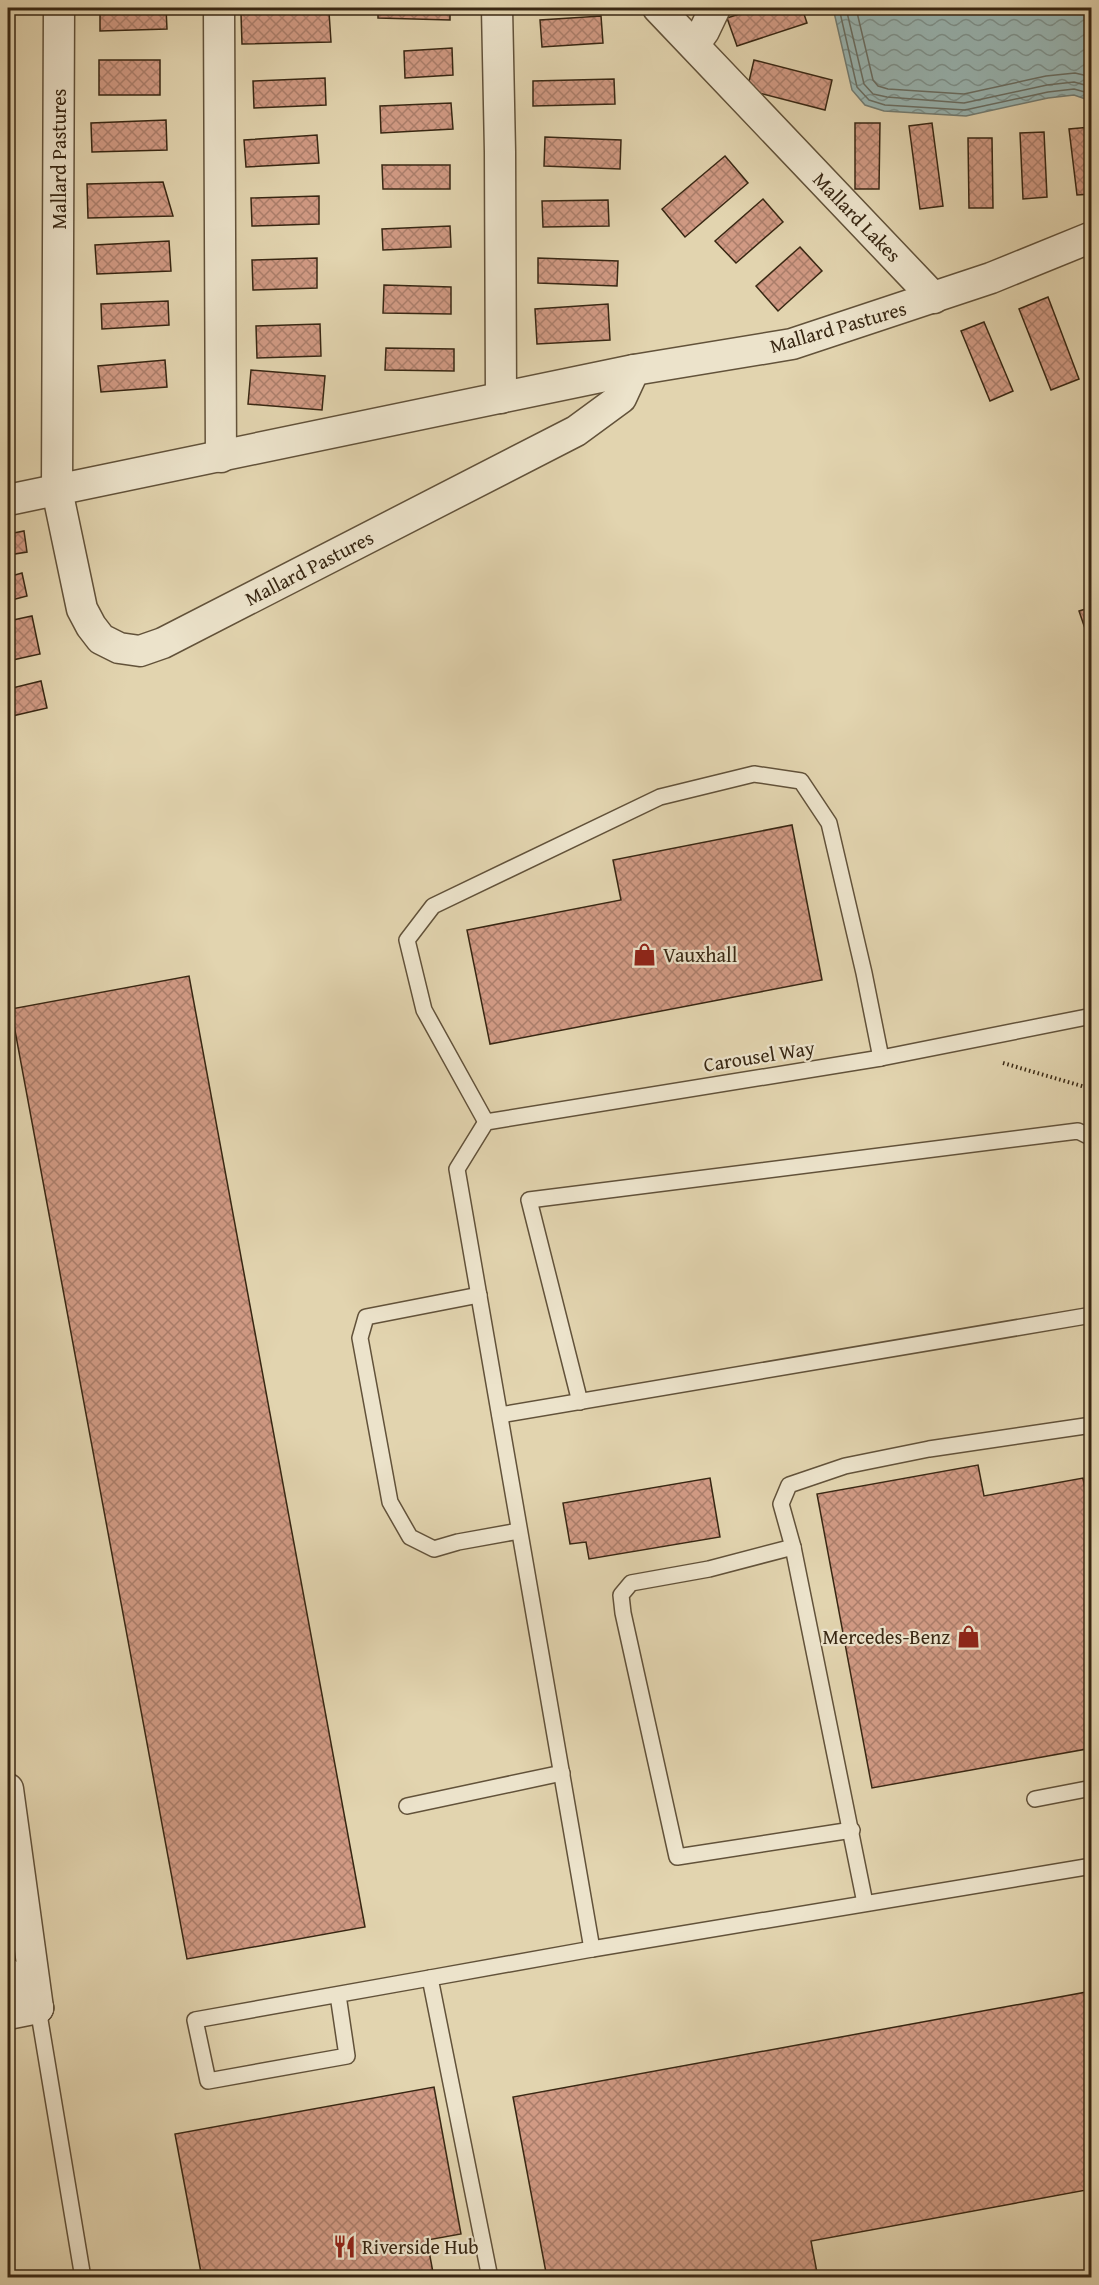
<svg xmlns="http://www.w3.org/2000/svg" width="1099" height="2285" viewBox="0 0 1099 2285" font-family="'Gentium Book Plus',serif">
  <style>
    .water { fill: url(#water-waves); stroke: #727d74; stroke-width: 1.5 }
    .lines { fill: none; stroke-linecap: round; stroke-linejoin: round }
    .shore { stroke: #686e64; stroke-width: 1.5 }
    .building { fill: url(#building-cross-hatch); stroke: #382713; stroke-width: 1.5 }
    .lane-casing { stroke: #62523a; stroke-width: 18 }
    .street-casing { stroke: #62523a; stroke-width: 33 }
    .path { stroke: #382713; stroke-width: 4; stroke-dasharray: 1.5 3; stroke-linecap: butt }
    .lane { stroke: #ece3cb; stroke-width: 15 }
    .street { stroke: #ece3cb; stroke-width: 30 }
    .labels { text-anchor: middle; stroke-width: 4.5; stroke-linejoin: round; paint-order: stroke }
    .street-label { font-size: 20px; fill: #382713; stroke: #ece3cb }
    .poi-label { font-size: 20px; fill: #382713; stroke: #ece3cb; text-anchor: start }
  </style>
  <defs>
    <pattern id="water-waves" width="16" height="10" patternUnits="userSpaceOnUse" patternTransform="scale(1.5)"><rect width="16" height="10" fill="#98b6b4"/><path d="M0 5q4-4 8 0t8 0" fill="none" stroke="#7d9491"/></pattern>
    <pattern id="building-cross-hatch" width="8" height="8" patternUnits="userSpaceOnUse" patternTransform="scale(1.5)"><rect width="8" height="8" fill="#d19a84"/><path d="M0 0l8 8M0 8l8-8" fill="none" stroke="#ab7e6b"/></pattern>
  </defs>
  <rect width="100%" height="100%" fill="#e2d4af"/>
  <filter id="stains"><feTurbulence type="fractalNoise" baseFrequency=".00333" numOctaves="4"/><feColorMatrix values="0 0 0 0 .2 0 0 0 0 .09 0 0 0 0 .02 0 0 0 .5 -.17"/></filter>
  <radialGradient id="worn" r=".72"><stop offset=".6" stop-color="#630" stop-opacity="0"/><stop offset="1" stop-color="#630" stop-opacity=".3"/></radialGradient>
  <!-- water -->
  <polygon class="water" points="833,8 1091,8 1091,101 1074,95 1048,98 966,116 884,111 865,105 852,90"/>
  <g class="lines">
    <!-- shore -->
    <g class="shore">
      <polyline points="839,8 857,87 869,100 885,105 965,110 1048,92 1074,89 1092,94"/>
      <polyline points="846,8 864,84 873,94 887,97 964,103 1047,85 1074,82 1092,87"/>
      <polyline points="856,8 873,80 878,86 888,89 964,94 1046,76 1075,73 1092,77"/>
    </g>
  </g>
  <!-- building -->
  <g class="building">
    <polygon points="100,8 166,8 167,29 100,31"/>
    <polygon points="378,8 450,8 450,20 378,18"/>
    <polygon points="758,8 802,8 807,23 737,46 727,18"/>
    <polygon points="329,12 331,42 242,44 241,14"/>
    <polygon points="601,16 603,43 542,47 540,20"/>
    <polygon points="452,48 453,75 405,78 404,51"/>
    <rect x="99" y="60" width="61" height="35"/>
    <polygon points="754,60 832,80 825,110 747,90"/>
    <polygon points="325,78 326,105 254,108 253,81"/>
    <polygon points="614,79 615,104 533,106 533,81"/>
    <polygon points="451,103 453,129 381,133 380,106"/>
    <polygon points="166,120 167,150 92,152 91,123"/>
    <polygon points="855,123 880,123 879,189 855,189"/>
    <polygon points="932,123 943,206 920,209 909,126"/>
    <polygon points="1091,127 1092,194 1077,195 1069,129"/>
    <polygon points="1044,132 1047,197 1023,199 1020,133"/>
    <polygon points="317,135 319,163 246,167 244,140"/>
    <polygon points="545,137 621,140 620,169 544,166"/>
    <polygon points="968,138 992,138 993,208 969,208"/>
    <polygon points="725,156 748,183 685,237 662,209"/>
    <polygon points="382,165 450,165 450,189 383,189"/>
    <polygon points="163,182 173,216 88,218 87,184"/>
    <polygon points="319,196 319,224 252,226 251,198"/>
    <polygon points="763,199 783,222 736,263 715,241"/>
    <polygon points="608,200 609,226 543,227 542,201"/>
    <polygon points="450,226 451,247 383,250 382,229"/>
    <polygon points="169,241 171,271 97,274 95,245"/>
    <polygon points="800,247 822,271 778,311 756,286"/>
    <polygon points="317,258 317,288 253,290 252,260"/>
    <polygon points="538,258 618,261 617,286 538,283"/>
    <polygon points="384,285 451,287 451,314 383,313"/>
    <polygon points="1048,297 1079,379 1051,390 1019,309"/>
    <polygon points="168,301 169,325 102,329 101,304"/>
    <polygon points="608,304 610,340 537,344 535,309"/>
    <polygon points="984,322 1013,391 990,401 961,331"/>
    <polygon points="320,324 321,356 257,358 256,326"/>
    <polygon points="386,348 454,349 454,371 385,370"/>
    <polygon points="165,360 167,387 101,392 98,366"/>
    <polygon points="251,370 325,376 322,410 248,404"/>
    <polygon points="24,531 27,552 8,555 8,534"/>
    <polygon points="22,573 27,596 8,601 8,577"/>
    <polygon points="1092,607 1092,649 1079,611"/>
    <polygon points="32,616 40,654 8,661 8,621"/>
    <polygon points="41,681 47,708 8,717 8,689"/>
    <polygon points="792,825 822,980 490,1044 467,930 621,900 613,860"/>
    <polygon points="189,976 365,1927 187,1959 11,1009"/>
    <polygon points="978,1465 984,1496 1083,1478 1092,1526 1092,1748 872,1788 817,1494"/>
    <polygon points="710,1478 720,1537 589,1559 586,1542 570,1544 563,1503"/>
    <polygon points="1092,1991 1092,2189 811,2241 818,2278 547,2278 513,2097"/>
    <polygon points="434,2087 461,2234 427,2240 434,2278 202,2278 175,2134"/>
  </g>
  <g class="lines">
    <defs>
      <g id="lane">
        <polyline points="1092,1016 881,1058 486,1122 457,1169 592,1949 1092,1866"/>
        <polyline points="486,1122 424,1010 407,940 433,906 660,797 754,774 801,781 829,823 864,973 881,1058"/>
        <polyline points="479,1295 366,1317 360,1338 390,1502 410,1537 434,1549 458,1542 519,1531"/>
        <polyline points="580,1402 529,1200 1078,1131 1092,1138"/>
        <polyline points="500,1415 1092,1315"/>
        <polyline points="793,1547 709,1569 631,1583 621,1595 623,1613 677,1857 852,1830"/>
        <polyline points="1035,1799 1092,1788"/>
        <polyline points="407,1806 562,1773"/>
        <polyline points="865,1903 793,1547 781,1504 789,1485 845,1466 929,1449 1092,1425"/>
        <polyline points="338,1995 347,2056 208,2081 195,2020 430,1978"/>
        <polyline points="38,2008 83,2278"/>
        <polyline points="490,2278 430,1978 592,1949"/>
      </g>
      <g id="street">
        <polyline points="59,8 57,490 82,609 91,626 101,639 119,648 140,651 163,643 576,431 621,398 634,370"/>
        <polyline points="219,8 221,457"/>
        <polyline points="497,8 500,152 501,398"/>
        <polyline points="658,8 934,298"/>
        <polyline points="694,45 704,31 715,8"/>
        <polyline points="8,500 634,370 792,344 991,278 1092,237"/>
        <polyline points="8,1789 38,2008"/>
        <polyline points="8,1974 38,2008"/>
        <polyline points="8,2014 38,2008"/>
      </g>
    </defs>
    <!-- lane casing -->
    <use href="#lane" class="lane-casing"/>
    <!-- street casing -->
    <use href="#street" class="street-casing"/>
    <!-- path -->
    <polyline class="path" points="1003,1063 1092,1089"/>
    <!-- lane -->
    <use href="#lane" class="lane"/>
    <!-- street -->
    <use href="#street" class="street"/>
  </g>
  <!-- icons -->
  <defs>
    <symbol id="shop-bare" viewBox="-9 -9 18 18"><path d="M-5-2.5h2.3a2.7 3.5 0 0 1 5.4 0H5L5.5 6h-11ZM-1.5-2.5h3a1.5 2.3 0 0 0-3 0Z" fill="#8f2418" stroke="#ece3cb" stroke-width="2.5" paint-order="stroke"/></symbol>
    <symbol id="restaurant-bare" viewBox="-9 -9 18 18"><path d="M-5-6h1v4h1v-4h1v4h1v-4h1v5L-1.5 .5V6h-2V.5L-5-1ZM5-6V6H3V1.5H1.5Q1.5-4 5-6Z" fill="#8f2418" stroke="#ece3cb" stroke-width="2.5" paint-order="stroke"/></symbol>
  </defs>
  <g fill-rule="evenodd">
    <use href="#shop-bare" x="628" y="938" width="33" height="33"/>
    <use href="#shop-bare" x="952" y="1620" width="33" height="33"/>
    <use href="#restaurant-bare" x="328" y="2230" width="33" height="33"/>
  </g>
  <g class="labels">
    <!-- street labels -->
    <g class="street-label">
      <text transform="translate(59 159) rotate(-90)" y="7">Mallard Pastures</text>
      <text transform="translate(857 217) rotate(46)" y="7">Mallard Lakes</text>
      <text transform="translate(838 327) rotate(-16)" y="7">Mallard Pastures</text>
      <text transform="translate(309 568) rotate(-27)" y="7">Mallard Pastures</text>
      <text transform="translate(759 1056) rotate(-9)" y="7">Carousel Way</text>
    </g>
    <!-- poi labels -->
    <g class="poi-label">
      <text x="663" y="962">Vauxhall</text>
      <text x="950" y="1644" text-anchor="end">Mercedes-Benz</text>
      <text x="362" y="2254">Riverside Hub</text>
    </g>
  </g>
  <!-- margin -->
  <rect width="1099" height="2285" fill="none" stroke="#e2d4af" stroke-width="30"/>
  <rect x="9" y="9" width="1081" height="2267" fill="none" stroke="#382713" stroke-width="3"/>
  <rect x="15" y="15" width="1069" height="2255" fill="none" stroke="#382713" stroke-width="1.5"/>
  <rect width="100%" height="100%" filter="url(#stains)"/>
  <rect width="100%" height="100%" fill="url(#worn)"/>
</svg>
